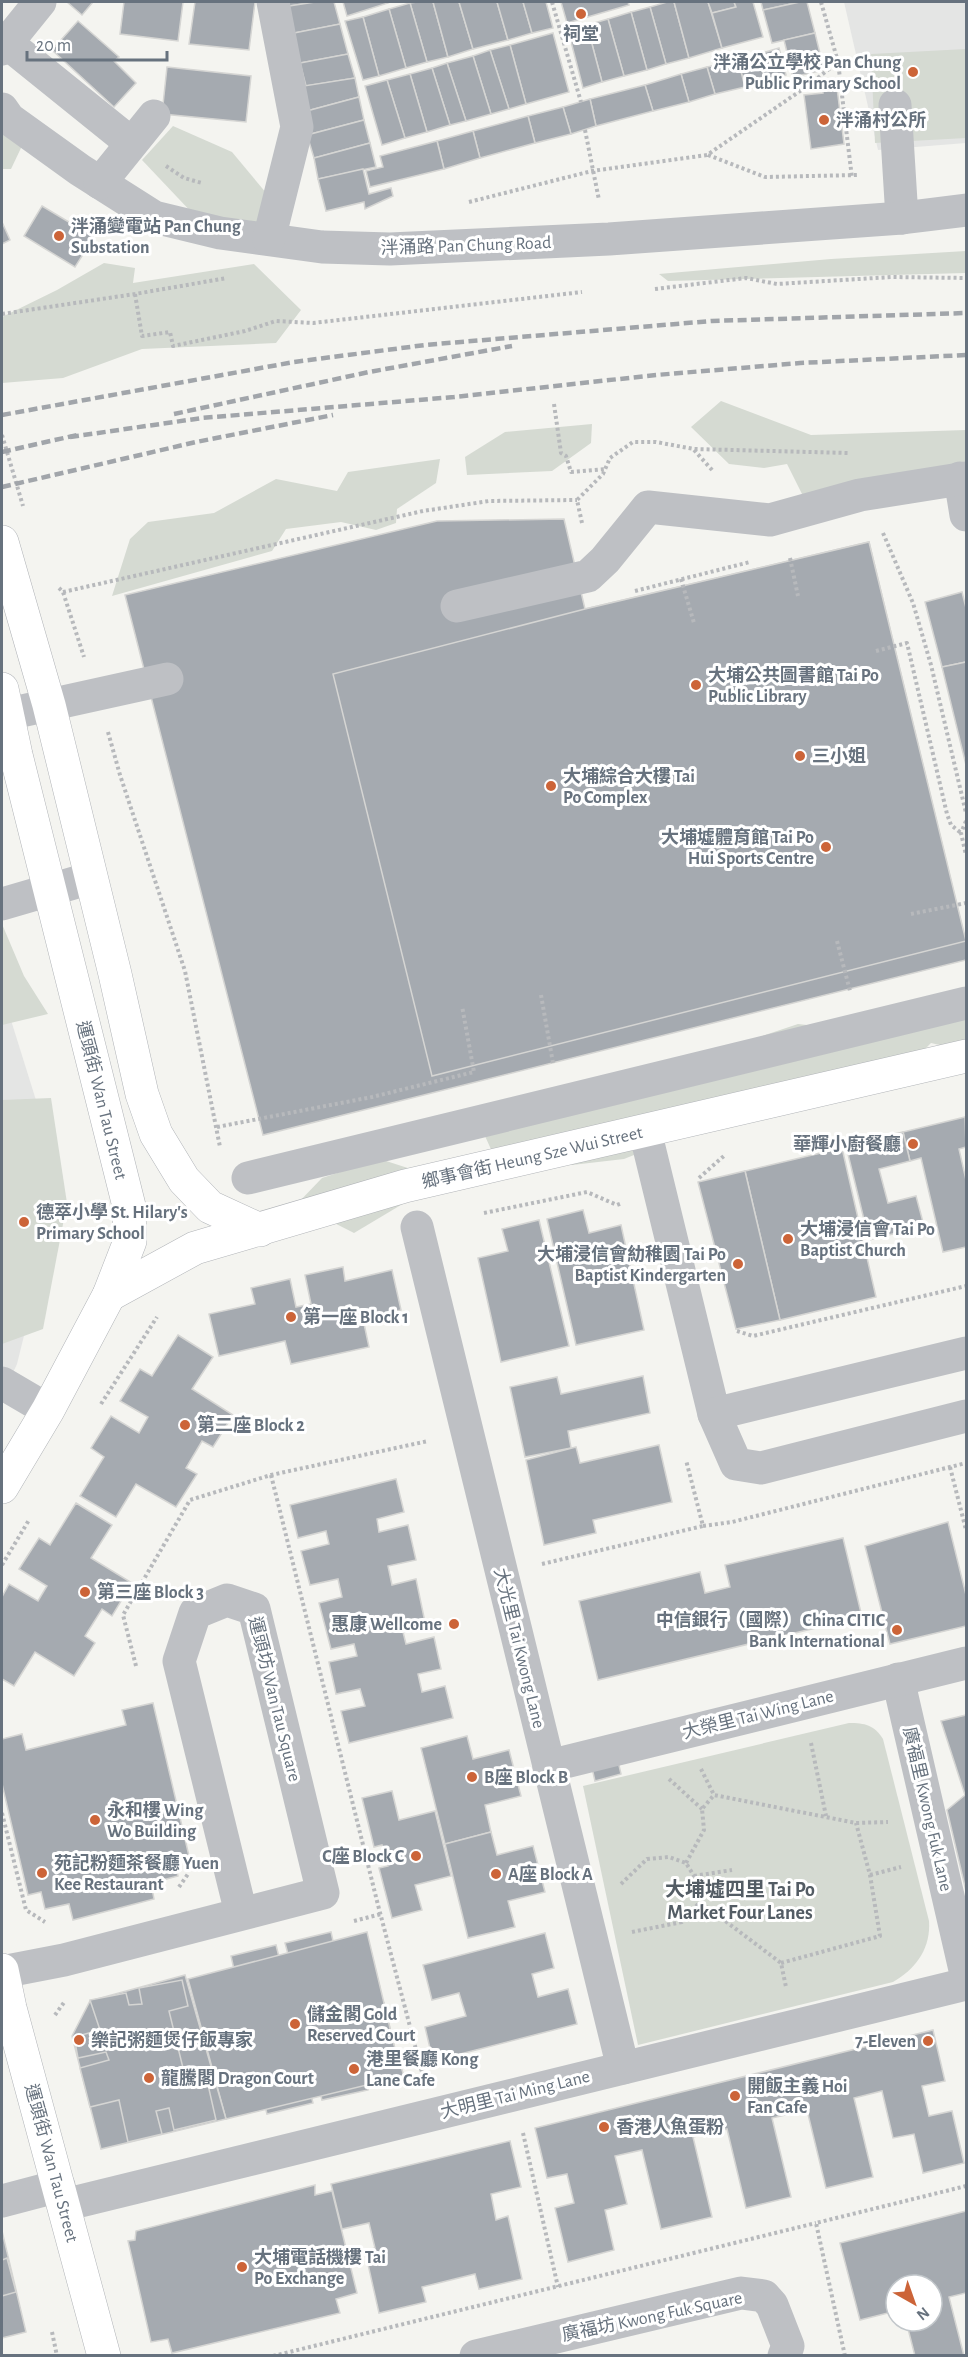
<svg xmlns="http://www.w3.org/2000/svg" width="968" height="2357" viewBox="0 0 968 2357" font-family="'Alegreya Sans','Noto Sans TC',sans-serif">
  <style>
    .built { fill: #e4e5e4 }
    .green { fill: #d5dad2 }
    .building { fill: #a5aab0; stroke: #d5d5d3; stroke-width: 1.5 }
    .lines { fill: none; stroke-linecap: round; stroke-linejoin: round }
    .major-casing { stroke: #b1b4b8; stroke-width: 34 }
    .path { stroke: #b7b9bc; stroke-width: 4; stroke-dasharray: 3 3; stroke-linecap: butt }
    .minor { stroke: #bec0c4; stroke-width: 33 }
    .major { stroke: #fff; stroke-width: 33 }
    .rail { stroke: #a1a5aa; stroke-width: 4.5; stroke-dasharray: 9 4.5; stroke-linecap: butt }
    .poi-dot { fill: #cc6438; stroke: #fff; stroke-width: 2 }
    .labels { text-anchor: middle; stroke-width: 6; stroke-linejoin: round; paint-order: stroke }
    .poi-label { font-size: 18px; font-weight: bold; fill: #67727e; stroke: #fff; text-anchor: start }
    .street-label { font-size: 18px; fill: #67727e; stroke: #fff }
    .neighbourhood-label { font-size: 20px; font-weight: bold; fill: #535c64; stroke: #fff }
  </style>
  <rect width="100%" height="100%" fill="#f4f4f0"/>
  <!-- built -->
  <g class="built">
    <polygon points="844,2 966,2 966,143 878,150"/>
    <polygon points="2,999 5,1001 55,1161 37,1283 17,1364 2,1396"/>
  </g>
  <!-- green -->
  <g class="green">
    <polygon points="966,49 966,138 875,143 871,54"/>
    <polygon points="2,114 23,125 21,148 11,169 2,169"/>
    <polygon points="173,126 232,152 267,194 263,228 195,216 142,160"/>
    <polygon points="966,251 966,273 668,281 659,274 831,259"/>
    <polygon points="104,263 135,268 133,283 254,264 301,310 276,343 142,349 63,378 2,383 2,317 57,290"/>
    <polygon points="721,401 811,435 966,430 966,473 804,498 787,464 764,468 729,464 691,427"/>
    <polygon points="592,424 591,443 552,471 467,475 465,457 505,432"/>
    <polygon points="440,459 436,483 397,509 396,523 376,530 341,522 286,529 272,551 112,596 130,539 148,522 214,513 276,479 337,491 348,472"/>
    <polygon points="2,924 24,976 48,1014 2,1025"/>
    <polygon points="966,1014 966,1051 931,1043 884,1090 844,1090 778,1117 737,1119 694,1131 624,1159 572,1165 545,1144 503,1176 485,1136 694,1059 798,1024 888,1034"/>
    <polygon points="51,1098 67,1203 43,1329 2,1344 2,1100"/>
    <polygon points="380,1159 420,1172 421,1193 354,1233 297,1204 322,1178"/>
    <path d="M849,1723C865,1723 874,1725 883,1739L929,1921C931,1948 916,1969 893,1982L638,2045L583,1786Z"/>
  </g>
  <!-- building -->
  <g class="building">
    <polygon points="67,2 93,2 82,15"/>
    <polygon points="124,2 183,2 178,41 120,34"/>
    <polygon points="195,2 255,2 249,50 189,44"/>
    <polygon points="288,2 315,2 289,6"/>
    <polygon points="315,2 334,2 340,24 294,33 289,6"/>
    <polygon points="343,2 387,2 388,3 347,16"/>
    <polygon points="417,2 433,2 448,57 427,62 410,3"/>
    <polygon points="433,2 459,2 473,49 448,57"/>
    <polygon points="459,2 497,2 508,40 473,49"/>
    <polygon points="497,2 523,2 532,33 508,40"/>
    <polygon points="523,2 546,2 553,28 532,33"/>
    <polygon points="561,2 628,2 629,5 567,23"/>
    <polygon points="667,2 674,2 689,58 666,64 650,7"/>
    <polygon points="674,2 708,2 722,48 689,58"/>
    <polygon points="708,2 734,2 736,7 712,13"/>
    <polygon points="734,2 753,2 763,37 722,48 712,13 736,7"/>
    <polygon points="761,2 800,2 763,10"/>
    <polygon points="800,2 807,2 815,33 772,43 763,10"/>
    <polygon points="410,3 427,62 406,68 389,9"/>
    <polygon points="650,7 666,64 647,70 631,12"/>
    <polygon points="389,9 406,68 379,76 363,17"/>
    <polygon points="631,12 647,70 624,76 608,19"/>
    <polygon points="363,17 379,76 363,80 345,21"/>
    <polygon points="608,19 624,76 602,82 587,25"/>
    <polygon points="78,21 119,57 114,61 136,83 114,107 52,50"/>
    <polygon points="340,24 348,54 300,63 294,33"/>
    <polygon points="587,25 602,82 583,88 568,30"/>
    <polygon points="553,33 569,92 526,104 510,45"/>
    <polygon points="815,33 824,70 793,77 784,40"/>
    <polygon points="510,45 526,104 509,109 490,50"/>
    <polygon points="779,48 786,75 765,80 759,54"/>
    <polygon points="490,50 509,109 491,114 473,56"/>
    <polygon points="348,54 355,78 306,86 300,63"/>
    <polygon points="759,54 765,80 745,87 738,60"/>
    <polygon points="473,56 491,114 466,121 447,63"/>
    <polygon points="738,60 745,87 715,94 707,67"/>
    <polygon points="447,63 466,121 450,125 432,68"/>
    <polygon points="167,67 251,76 246,122 162,114"/>
    <polygon points="707,67 715,94 689,102 681,74"/>
    <polygon points="432,68 450,125 427,132 410,74"/>
    <polygon points="410,74 427,132 405,138 387,80"/>
    <polygon points="681,74 689,102 653,111 645,85"/>
    <polygon points="355,78 359,97 303,112 297,87"/>
    <polygon points="387,80 405,138 382,145 365,86"/>
    <polygon points="836,80 844,144 811,149 804,95 823,93 822,82"/>
    <polygon points="645,85 653,111 596,126 590,99"/>
    <polygon points="359,97 364,120 307,135 303,112"/>
    <polygon points="590,99 596,126 571,134 563,107"/>
    <polygon points="563,107 571,134 535,143 528,116"/>
    <polygon points="528,116 535,143 480,158 473,131"/>
    <polygon points="364,120 370,143 314,158 307,135"/>
    <polygon points="473,131 480,158 444,169 437,141"/>
    <polygon points="437,141 444,169 370,187 366,171 383,167 380,156"/>
    <polygon points="370,143 376,167 318,179 314,158"/>
    <polygon points="363,169 369,194 391,188 393,196 365,209 364,202 326,211 318,179"/>
    <polygon points="42,206 94,237 75,267 24,236"/>
    <polygon points="2,222 10,240 2,244"/>
    <polygon points="564,519 585,609 869,542 966,943 966,960 263,1135 125,595 437,521"/>
    <polygon points="869,542 966,941 432,1076 333,674 585,609"/>
    <polygon points="962,592 966,608 966,662 942,667 925,602"/>
    <polygon points="966,662 966,765 942,667"/>
    <polygon points="965,1117 966,1147 959,1149 966,1180 966,1247 943,1252 921,1158 910,1161 903,1132"/>
    <polygon points="903,1132 910,1161 879,1169 888,1203 916,1196 924,1226 869,1240 846,1146"/>
    <polygon points="842,1148 876,1297 780,1320 745,1171"/>
    <polygon points="745,1171 780,1320 736,1329 698,1182"/>
    <polygon points="583,1210 589,1233 621,1225 644,1330 576,1345 547,1219"/>
    <polygon points="539,1220 569,1346 501,1362 478,1258 508,1251 502,1229"/>
    <polygon points="343,1267 345,1281 392,1270 401,1310 363,1319 369,1347 291,1364 285,1341 219,1356 209,1314 255,1304 251,1288 290,1279 296,1307 311,1304 305,1275"/>
    <polygon points="178,1335 213,1357 192,1389 233,1415 213,1447 202,1441 186,1468 197,1474 176,1507 136,1484 116,1517 80,1496 104,1457 91,1448 111,1416 139,1433 148,1417 120,1401 140,1369 152,1376"/>
    <polygon points="643,1376 650,1413 568,1431 571,1448 525,1457 510,1387 557,1377 561,1394"/>
    <polygon points="659,1445 672,1502 593,1520 596,1533 544,1545 526,1460 576,1447 580,1463"/>
    <polygon points="396,1479 404,1512 377,1519 379,1532 408,1525 416,1560 388,1566 392,1585 416,1579 426,1627 403,1632 406,1644 434,1637 441,1669 418,1674 422,1692 445,1686 453,1718 349,1743 341,1711 365,1706 360,1689 336,1694 329,1662 357,1656 354,1644 331,1649 319,1603 342,1597 338,1579 310,1585 301,1551 329,1544 326,1531 298,1538 290,1505"/>
    <polygon points="76,1503 112,1525 91,1558 132,1583 112,1616 102,1609 85,1636 95,1643 74,1676 35,1652 14,1686 2,1679 2,1597 9,1584 38,1601 47,1586 19,1569 39,1538 50,1545"/>
    <polygon points="948,1522 966,1595 966,1626 890,1644 865,1546"/>
    <polygon points="843,1538 862,1617 598,1680 579,1601 700,1572 705,1593 730,1587 725,1565"/>
    <polygon points="153,1703 189,1856 174,1859 178,1876 151,1883 154,1899 73,1920 69,1904 45,1909 41,1892 28,1895 2,1784 2,1739 22,1734 26,1750 126,1725 122,1710"/>
    <polygon points="966,1715 966,1891 947,1810 965,1795 941,1721"/>
    <polygon points="467,1736 473,1759 509,1750 521,1796 485,1805 491,1832 445,1844 421,1748"/>
    <polygon points="618,1761 621,1774 595,1781 592,1768"/>
    <polygon points="392,1791 399,1820 435,1811 451,1876 415,1885 422,1910 392,1918 379,1868 388,1866 382,1845 374,1847 362,1798"/>
    <polygon points="491,1832 497,1855 533,1846 545,1892 508,1901 515,1927 468,1938 445,1844"/>
    <polygon points="331,1932 337,1959 371,1951 380,1988 355,1994 358,2010 384,2003 394,2045 359,2053 368,2090 322,2100 313,2065 304,2068 313,2103 267,2114 258,2077 223,2085 213,2044 240,2038 236,2022 210,2029 201,1991 237,1983 231,1956 276,1945 279,1957 288,1954 285,1943"/>
    <polygon points="367,1932 394,2045 404,2076 226,2119 188,1979"/>
    <polygon points="545,1933 554,1968 532,1974 538,1997 568,1989 577,2024 433,2061 425,2027 466,2016 459,1993 432,2000 423,1965"/>
    <polygon points="185,1975 226,2119 101,2149 72,2036 90,2001"/>
    <polygon points="182,1980 188,2006 169,2011 184,2072 204,2067 216,2120 174,2130 169,2108 156,2111 162,2134 128,2142 119,2100 90,2107 80,2068 109,2060 106,2052 78,2058 74,2037 100,2030 90,2000 126,1993 129,2005 142,2004 139,1988"/>
    <polygon points="933,2030 945,2081 922,2086 929,2116 952,2111 964,2163 923,2173 914,2134 893,2138 882,2091 854,2098 873,2177 826,2188 807,2110 772,2118 791,2197 746,2208 727,2129 693,2137 712,2217 661,2229 642,2150 615,2156 627,2204 605,2210 614,2250 568,2262 555,2208 574,2203 567,2174 547,2178 535,2128"/>
    <polygon points="510,2141 521,2187 491,2194 496,2220 508,2216 522,2279 479,2289 475,2274 422,2287 426,2302 379,2313 365,2251 375,2248 369,2223 342,2229 331,2184"/>
    <polygon points="315,2185 315,2195 332,2191 357,2293 336,2299 340,2313 172,2353 168,2339 151,2342 128,2241 135,2240 136,2231"/>
    <polygon points="966,2211 966,2293 949,2297 964,2356 915,2356 906,2321 932,2321 932,2285 896,2285 896,2311 860,2320 840,2243"/>
    <polygon points="2,2231 26,2332 2,2338"/>
    <polygon points="7,2258 16,2292 2,2296 2,2260"/>
  </g>
  <g class="lines">
    <defs>
      <g id="major">
        <polyline points="2,542 49,705 115,974 142,1094 156,1134 184,1180 210,1207 260,1230"/>
        <polyline points="2,689 16,755 129,1206 130,1241 109,1295 48,1410 2,1487"/>
        <polyline points="109,1295 195,1248 405,1186 966,1056"/>
        <polyline points="2,1970 10,2008 104,2356"/>
      </g>
    </defs>
    <!-- major casing -->
    <use href="#major" class="major-casing"/>
    <!-- path -->
    <g class="path">
      <polyline points="552,2 581,102"/>
      <polyline points="821,2 838,62 852,178"/>
      <polyline points="585,130 599,200"/>
      <polyline points="708,155 765,177 858,175"/>
      <polyline points="166,166 184,178 202,183"/>
      <polyline points="469,202 592,171 707,155 806,87 838,62"/>
      <polyline points="655,289 746,278 777,284 892,277 966,278"/>
      <polyline points="135,294 142,336 170,332 173,346 245,331 276,321 313,323 582,292"/>
      <polyline points="2,314 135,294 227,278"/>
      <polyline points="554,404 561,453 566,456 571,472 606,469"/>
      <polyline points="2,435 23,506"/>
      <polyline points="694,450 713,471"/>
      <polyline points="582,523 577,500 603,474 610,458 633,442 656,442 694,449 849,453"/>
      <polyline points="883,533 913,603 931,665 966,813"/>
      <polyline points="790,558 798,596"/>
      <polyline points="681,579 694,623"/>
      <polyline points="59,588 63,592 84,657"/>
      <polyline points="635,591 750,562"/>
      <polyline points="63,592 423,511 489,501 577,500"/>
      <polyline points="876,651 907,643 947,814 951,825 961,833"/>
      <polyline points="108,732 120,775 185,971 220,1147"/>
      <polyline points="966,821 961,833 966,855"/>
      <polyline points="911,914 966,903"/>
      <polyline points="837,941 850,991"/>
      <polyline points="541,995 553,1063"/>
      <polyline points="217,1127 372,1097 474,1072 462,1006"/>
      <polyline points="699,1178 725,1155"/>
      <polyline points="484,1213 587,1192 617,1205 622,1203"/>
      <polyline points="737,1331 753,1336 966,1286"/>
      <polyline points="101,1404 157,1317"/>
      <polyline points="950,1467 966,1530"/>
      <polyline points="271,1475 378,1905 423,2076"/>
      <polyline points="703,1526 732,1522 966,1463"/>
      <polyline points="542,1564 703,1526 686,1460"/>
      <polyline points="2,1565 29,1520"/>
      <polyline points="136,1666 123,1615 190,1500 271,1475 428,1441"/>
      <polyline points="811,1743 826,1816"/>
      <polyline points="701,1769 714,1795"/>
      <polyline points="669,1779 702,1809"/>
      <polyline points="2,1813 26,1910 45,1922"/>
      <polyline points="686,1863 704,1830 702,1809 714,1795 856,1823 888,1822"/>
      <polyline points="870,1875 901,1867"/>
      <polyline points="694,1876 732,1870"/>
      <polyline points="621,1884 647,1859 669,1857 686,1863 694,1876 700,1902 781,1963 786,1987"/>
      <polyline points="179,1887 188,1874"/>
      <polyline points="354,1921 381,1914"/>
      <polyline points="632,1932 682,1922 700,1902"/>
      <polyline points="781,1963 880,1936 870,1875 856,1823"/>
      <polyline points="55,2015 65,2001"/>
      <polyline points="523,2133 558,2287"/>
      <polyline points="52,2332 57,2356"/>
      <polyline points="273,2356 816,2223"/>
      <polyline points="845,2356 816,2223 966,2186"/>
    </g>
    <!-- minor -->
    <g class="minor">
      <polyline points="7,43 131,143"/>
      <polyline points="2,49 40,2"/>
      <polyline points="895,105 902,218"/>
      <polyline points="2,109 9,119 80,170 154,217 220,233 322,247 390,249 609,239 902,218 966,210"/>
      <polyline points="100,183 154,116"/>
      <polyline points="269,239 297,127 273,2"/>
      <polyline points="960,478 966,515"/>
      <polyline points="457,606 588,576 605,560 648,507 770,520 860,495 966,478"/>
      <polyline points="8,714 167,679"/>
      <polyline points="2,904 91,878"/>
      <polyline points="645,1131 714,1414"/>
      <polyline points="248,1178 966,1003"/>
      <polyline points="417,1227 623,2068"/>
      <polyline points="966,1353 714,1414 736,1464 761,1468 966,1416"/>
      <polyline points="2,1383 48,1410"/>
      <polyline points="898,1679 966,1974"/>
      <polyline points="549,1766 966,1663"/>
      <polyline points="2,1972 64,1960 323,1893 254,1609 227,1600 195,1613 179,1661 241,1913"/>
      <polyline points="2,2201 59,2186"/>
      <polyline points="64,2205 966,1984"/>
      <polyline points="476,2356 741,2293 764,2296 772,2305 788,2346 784,2356"/>
    </g>
    <!-- major -->
    <use href="#major" class="major"/>
    <!-- rail -->
    <g class="rail">
      <polyline points="174,414 369,372 512,346"/>
      <polyline points="2,415 294,362 425,345 712,321 966,313"/>
      <polyline points="70,437 202,418 454,397 656,375 800,363 966,355"/>
      <polyline points="2,452 77,435"/>
      <polyline points="2,487 196,442 333,415"/>
    </g>
  </g>
  <!-- markers -->
  <g class="poi-dot">
    <circle cx="581" cy="14" r="6"/>
    <circle cx="913" cy="72" r="6"/>
    <circle cx="824" cy="120" r="6"/>
    <circle cx="59" cy="236" r="6"/>
    <circle cx="696" cy="685" r="6"/>
    <circle cx="800" cy="756" r="6"/>
    <circle cx="551" cy="786" r="6"/>
    <circle cx="826" cy="847" r="6"/>
    <circle cx="913" cy="1144" r="6"/>
    <circle cx="24" cy="1222" r="6"/>
    <circle cx="788" cy="1239" r="6"/>
    <circle cx="738" cy="1264" r="6"/>
    <circle cx="291" cy="1317" r="6"/>
    <circle cx="185" cy="1425" r="6"/>
    <circle cx="85" cy="1592" r="6"/>
    <circle cx="454" cy="1624" r="6"/>
    <circle cx="897" cy="1630" r="6"/>
    <circle cx="472" cy="1777" r="6"/>
    <circle cx="95" cy="1820" r="6"/>
    <circle cx="416" cy="1856" r="6"/>
    <circle cx="42" cy="1873" r="6"/>
    <circle cx="496" cy="1874" r="6"/>
    <circle cx="295" cy="2024" r="6"/>
    <circle cx="79" cy="2040" r="6"/>
    <circle cx="928" cy="2041" r="6"/>
    <circle cx="354" cy="2069" r="6"/>
    <circle cx="149" cy="2078" r="6"/>
    <circle cx="735" cy="2096" r="6"/>
    <circle cx="604" cy="2127" r="6"/>
    <circle cx="242" cy="2267" r="6"/>
  </g>
  <g class="labels">
    <!-- poi labels -->
    <g class="poi-label">
      <text x="581" y="40" text-anchor="middle">祠堂</text>
      <text x="901" y="68" text-anchor="end">泮涌公立學校 Pan Chung<tspan x="901" dy="21">Public Primary School</tspan></text>
      <text x="836" y="126">泮涌村公所</text>
      <text x="71" y="232">泮涌變電站 Pan Chung<tspan x="71" dy="21">Substation</tspan></text>
      <text x="708" y="681">大埔公共圖書館 Tai Po<tspan x="708" dy="21">Public Library</tspan></text>
      <text x="812" y="762">三小姐</text>
      <text x="563" y="782">大埔綜合大樓 Tai<tspan x="563" dy="21">Po Complex</tspan></text>
      <text x="814" y="843" text-anchor="end">大埔墟體育館 Tai Po<tspan x="814" dy="21">Hui Sports Centre</tspan></text>
      <text x="901" y="1150" text-anchor="end">華輝小廚餐廳</text>
      <text x="36" y="1218">德萃小學 St. Hilary's<tspan x="36" dy="21">Primary School</tspan></text>
      <text x="800" y="1235">大埔浸信會 Tai Po<tspan x="800" dy="21">Baptist Church</tspan></text>
      <text x="726" y="1260" text-anchor="end">大埔浸信會糼稚園 Tai Po<tspan x="726" dy="21">Baptist Kindergarten</tspan></text>
      <text x="303" y="1323">第一座 Block 1</text>
      <text x="197" y="1431">第二座 Block 2</text>
      <text x="97" y="1598">第三座 Block 3</text>
      <text x="885" y="1626" text-anchor="end">中信銀行（國際） China CITIC<tspan x="885" dy="21">Bank International</tspan></text>
      <text x="442" y="1630" text-anchor="end">惠康 Wellcome</text>
      <text x="484" y="1783">B座 Block B</text>
      <text x="107" y="1816">永和樓 Wing<tspan x="107" dy="21">Wo Building</tspan></text>
      <text x="404" y="1862" text-anchor="end">C座 Block C</text>
      <text x="54" y="1869">苑記粉麵茶餐廳 Yuen<tspan x="54" dy="21">Kee Restaurant</tspan></text>
      <text x="508" y="1880">A座 Block A</text>
      <text x="307" y="2020">儲金閣 Gold<tspan x="307" dy="21">Reserved Court</tspan></text>
      <text x="91" y="2046">樂記粥麵煲仔飯專家</text>
      <text x="916" y="2047" text-anchor="end">7-Eleven</text>
      <text x="366" y="2065">港里餐廳 Kong<tspan x="366" dy="21">Lane Cafe</tspan></text>
      <text x="161" y="2084">龍騰閣 Dragon Court</text>
      <text x="747" y="2092">開飯主義 Hoi<tspan x="747" dy="21">Fan Cafe</tspan></text>
      <text x="616" y="2133">香港人魚蛋粉</text>
      <text x="254" y="2263">大埔電話機樓 Tai<tspan x="254" dy="21">Po Exchange</tspan></text>
    </g>
    <!-- street labels -->
    <g class="street-label">
      <text transform="translate(466 245) rotate(-2)" y="6">泮涌路 Pan Chung Road</text>
      <text transform="translate(102 1100) rotate(76)" y="6">運頭街 Wan Tau Street</text>
      <text transform="translate(532 1157) rotate(-13)" y="6">鄉事會街 Heung Sze Wui Street</text>
      <text transform="translate(520 1648) rotate(76)" y="6">大光里 Tai Kwong Lane</text>
      <text transform="translate(275 1699) rotate(76)" y="6">運頭坊 Wan Tau Square</text>
      <text transform="translate(758 1714) rotate(-14)" y="6">大榮里 Tai Wing Lane</text>
      <text transform="translate(928 1809) rotate(77)" y="6">廣福里 Kwong Fuk Lane</text>
      <text transform="translate(515 2094) rotate(-14)" y="6">大明里 Tai Ming Lane</text>
      <text transform="translate(52 2163) rotate(75)" y="6">運頭街 Wan Tau Street</text>
      <text transform="translate(652 2316) rotate(-12)" y="6">廣福坊 Kwong Fuk Square</text>
    </g>
    <!-- neighbourhood labels -->
    <g class="neighbourhood-label">
      <text x="740" y="1896">大埔墟四里 Tai Po<tspan x="740" dy="23">Market Four Lanes</tspan></text>
    </g>
  </g>
  <!-- border -->
  <rect width="968" height="2357" fill="none" stroke="#67727e" stroke-width="6"/>
  <!-- north arrow -->
  <g transform="translate(914 2303) rotate(140)"><circle r="28" fill="#ffffff" stroke="#c2c7cb" stroke-width="1.5"/>
  <path d="M0-4.5L10 22L0 15L-10 22Z" fill="#cc6438"/>
  <text y="-9" font-size="16" font-weight="bold" text-anchor="middle" fill="#67727e">N</text>
  </g>
  <!-- scale -->
  <path d="M27 51v9h140v-9" fill="none" stroke="#67727e" stroke-width="3"/>
  <text x="36" y="51" font-size="18" fill="#67727e" stroke="#ffffff" stroke-width="4.5" paint-order="stroke">20 m</text>
</svg>
